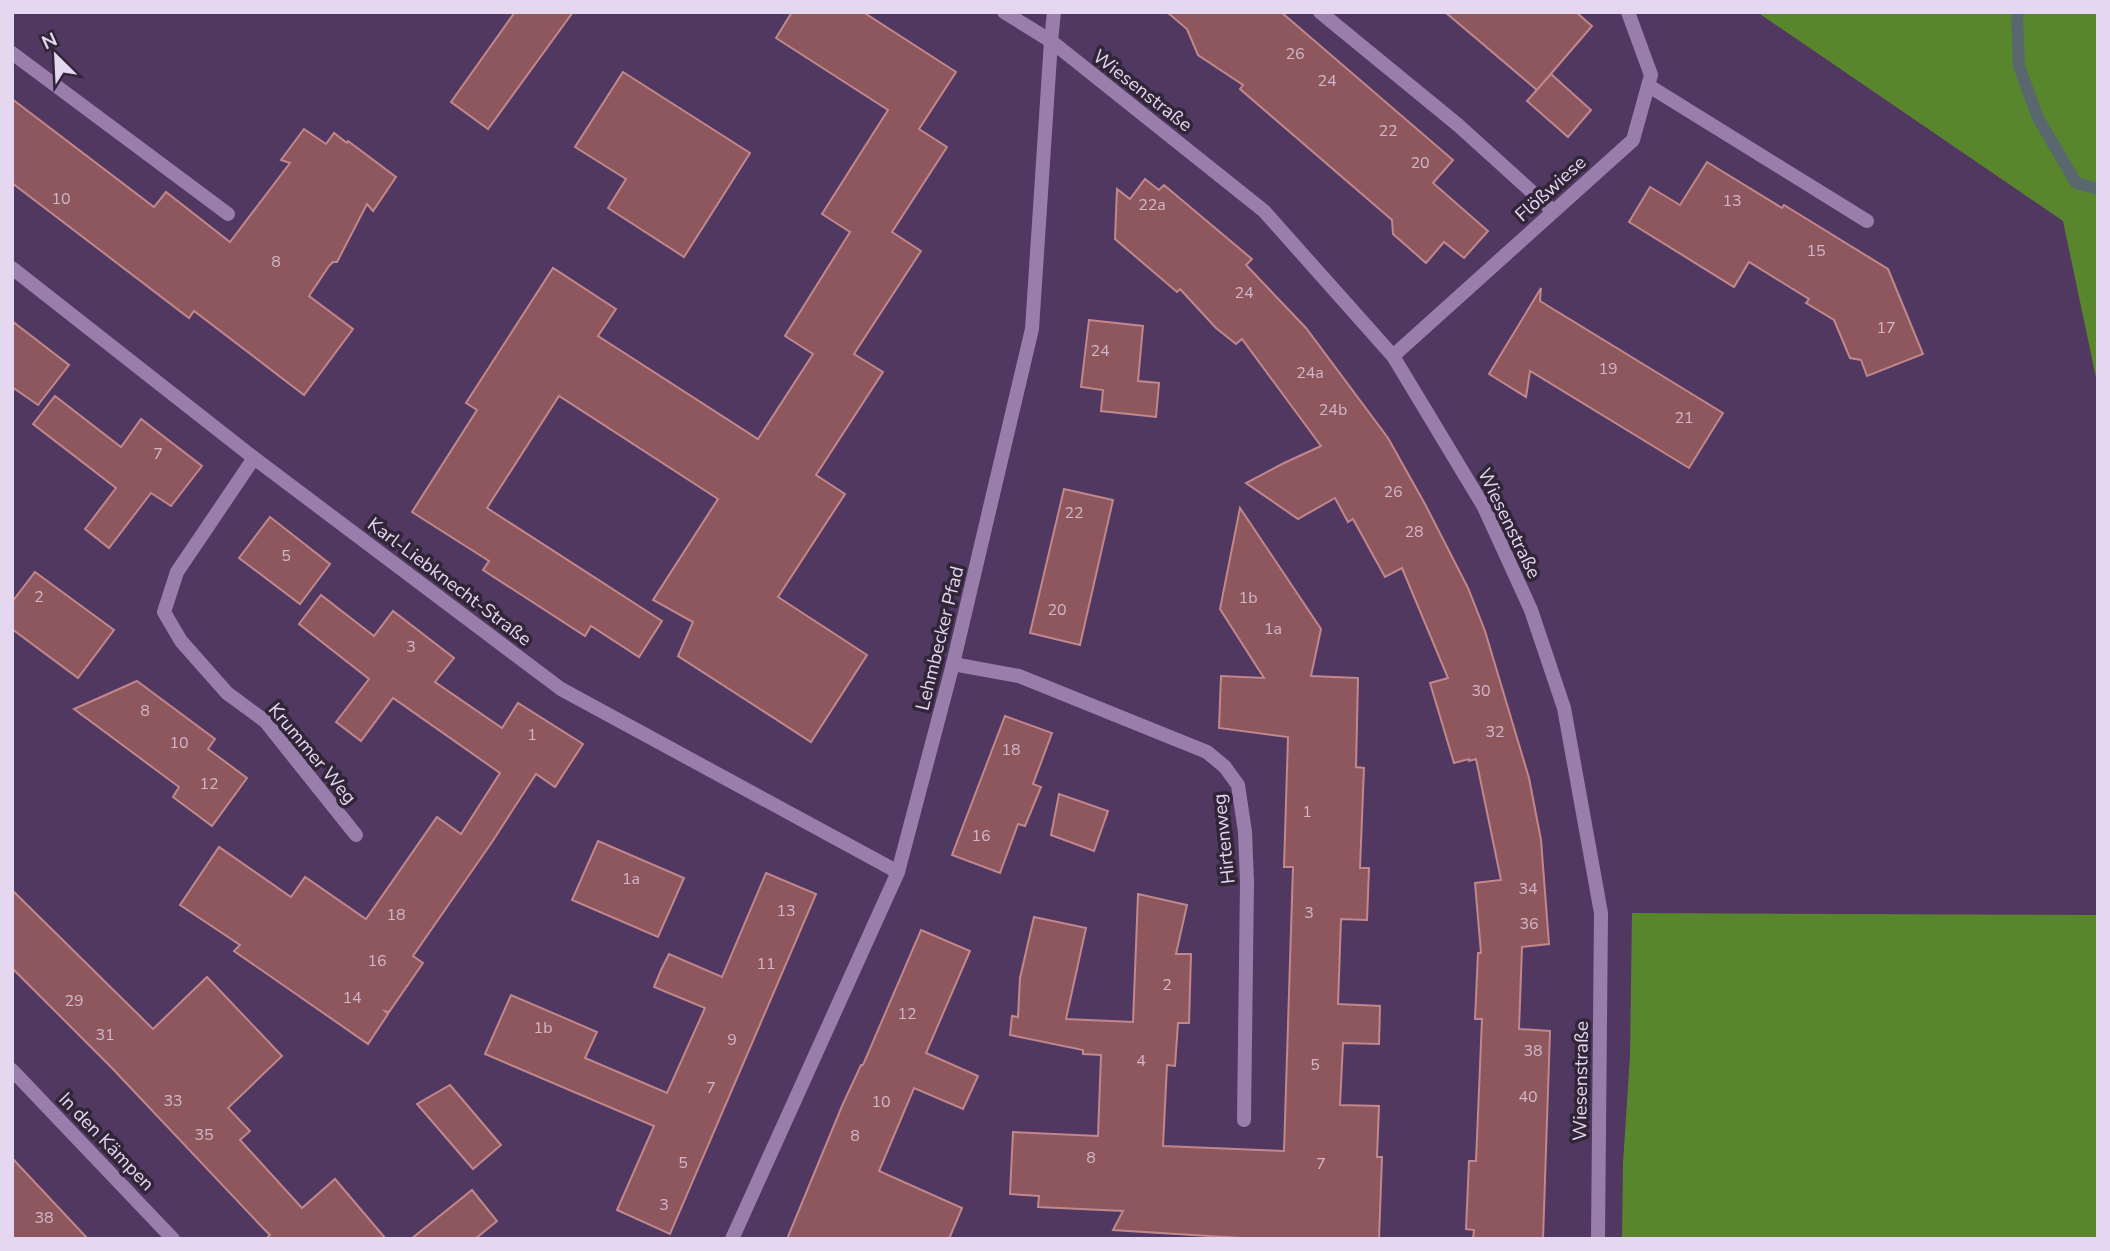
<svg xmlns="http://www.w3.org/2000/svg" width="2110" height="1251" viewBox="0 0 2110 1251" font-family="'Nunito Sans',sans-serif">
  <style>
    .forest { fill: #59862d }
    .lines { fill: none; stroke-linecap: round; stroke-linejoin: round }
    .stream { stroke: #59676e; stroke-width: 12 }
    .building { fill: #8d575d; stroke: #c2878d; stroke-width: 2 }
    .service { stroke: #997eab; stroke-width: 14 }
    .minor { stroke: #997eab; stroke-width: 14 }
    .labels { text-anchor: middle; stroke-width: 7; stroke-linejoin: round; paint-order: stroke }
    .number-label { font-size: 16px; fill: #d0b7cb }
    .street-label { font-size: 19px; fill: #e6d7f0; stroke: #312538 }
  </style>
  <rect width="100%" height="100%" fill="#513860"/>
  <!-- forest -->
  <g class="forest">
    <polygon points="1757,12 2098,12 2098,387 2063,221"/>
    <polygon points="1632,913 2098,915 2098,1239 1622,1239 1623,1163 1630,1056"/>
  </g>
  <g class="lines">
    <!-- stream -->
    <polyline class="stream" points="2017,12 2019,66 2038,118 2076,183 2098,189"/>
  </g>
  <!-- building -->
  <g class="building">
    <polygon points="515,12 573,12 488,129 451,102"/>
    <polygon points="792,12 863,12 956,72 919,129 947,147 892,232 921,251 854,354 883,372 816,475 845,494 778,597 867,655 811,742 678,656 693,622 653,600 718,499 559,396 487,508 662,621 639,657 591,626 585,636 483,570 489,561 412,512 477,410 466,403 553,268 616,309 598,336 758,439 813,354 785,336 850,232 822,214 888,110 776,38"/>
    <polygon points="1167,12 1281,12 1453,160 1433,183 1488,231 1464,258 1444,242 1426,263 1393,234 1392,220 1240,89 1243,85 1198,55 1187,29"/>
    <polygon points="1445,12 1576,12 1592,26 1537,90"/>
    <polygon points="623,72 750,153 684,257 608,208 626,179 575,147"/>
    <polygon points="1551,74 1591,110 1568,137 1527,101"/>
    <polygon points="12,99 154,207 166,192 230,242 290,163 281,160 304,129 326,144 334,133 347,143 348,141 396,177 373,211 367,204 337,262 333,262 329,266 309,296 353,329 304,395 194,311 189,318 12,183"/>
    <polygon points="1707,162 1782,208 1784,205 1888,269 1923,354 1867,376 1861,360 1850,358 1834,320 1806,303 1809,299 1749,262 1734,287 1629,222 1650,187 1680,205"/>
    <polygon points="1145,179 1159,190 1164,185 1252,259 1246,265 1306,328 1388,438 1425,504 1468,588 1485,631 1529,778 1541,840 1549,944 1522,947 1519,1029 1550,1031 1543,1239 1473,1239 1474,1230 1466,1229 1469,1161 1476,1161 1482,1019 1475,1019 1478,953 1481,953 1475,883 1501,880 1476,759 1469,761 1469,759 1454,763 1430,683 1448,678 1402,568 1385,577 1353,519 1348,522 1335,498 1298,519 1246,483 1282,464 1321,446 1242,339 1236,344 1216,328 1180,289 1177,292 1115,239 1117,189 1130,199"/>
    <polygon points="1541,288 1540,301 1723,413 1689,468 1530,371 1526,397 1489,374"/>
    <polygon points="1089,320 1143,326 1138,381 1159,383 1156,417 1101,411 1103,390 1081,387"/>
    <polygon points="12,321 69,365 38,405 12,387"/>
    <polygon points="55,396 121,447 141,419 202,466 171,506 151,493 109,548 85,529 116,488 33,424"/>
    <polygon points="1064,489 1113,500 1080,645 1030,633"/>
    <polygon points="1240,508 1321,629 1311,676 1358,678 1356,767 1364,768 1360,868 1369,868 1367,920 1341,919 1338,1004 1380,1006 1379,1044 1343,1043 1340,1105 1379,1106 1377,1157 1382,1157 1379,1239 1257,1239 1113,1230 1123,1211 1038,1207 1039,1196 1010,1194 1013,1132 1098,1136 1101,1055 1083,1054 1083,1050 1010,1035 1012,1016 1018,1017 1020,978 1034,917 1086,928 1066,1019 1133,1022 1138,894 1187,905 1176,954 1191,954 1189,1023 1178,1023 1175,1066 1167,1065 1163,1146 1284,1151 1293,867 1284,867 1288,737 1219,728 1221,676 1264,678 1220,609"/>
    <polygon points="270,517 330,564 300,604 239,558"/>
    <polygon points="35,572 114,630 78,678 12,629 12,602"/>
    <polygon points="321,595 374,636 393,611 454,658 435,682 502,728 518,703 583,744 555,787 536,774 492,842 413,956 423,963 389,1012 385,1011 388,1014 368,1044 234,951 240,945 180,905 219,847 291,897 305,877 366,919 437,817 461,834 500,773 393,698 361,741 336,722 369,679 299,624"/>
    <polygon points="137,681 215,739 208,749 247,778 212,826 173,797 179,787 74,709"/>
    <polygon points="1005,716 1052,733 1033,784 1041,787 1025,826 1018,824 1000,873 952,855"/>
    <polygon points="1059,794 1108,811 1094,851 1051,835"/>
    <polygon points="598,841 684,878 658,937 572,900"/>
    <polygon points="766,873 816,894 670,1234 617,1210 654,1126 485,1054 511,995 597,1032 585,1058 667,1093 705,1008 654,987 661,970 669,954 722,977"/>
    <polygon points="12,890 153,1029 207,977 282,1056 228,1108 250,1131 240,1140 302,1208 335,1179 386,1239 266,1239 270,1235 263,1228 111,1067 12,968"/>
    <polygon points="921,930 970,951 926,1053 978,1076 963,1109 914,1088 879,1171 962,1208 949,1239 787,1239 842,1106 861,1065 863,1065"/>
    <polygon points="450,1085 501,1145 473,1169 417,1104"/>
    <polygon points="12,1158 88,1239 12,1239"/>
    <polygon points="472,1190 497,1221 475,1239 411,1239"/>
  </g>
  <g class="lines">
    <!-- service -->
    <g class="service">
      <polyline points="1320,12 1458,125 1553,211"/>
      <polyline points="12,53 228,214"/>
      <polyline points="1649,86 1867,221"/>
    </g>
    <!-- minor -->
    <g class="minor">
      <polyline points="1004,12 1051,41 1264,211 1393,356 1484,507 1531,610 1564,708 1601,913 1598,1239"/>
      <polyline points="12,268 254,458 561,689 898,872"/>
      <polyline points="1393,356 1633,140 1651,75 1628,12"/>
      <polyline points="254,458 177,572 164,612 181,641 227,693 265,721 356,835"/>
      <polyline points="953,664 1019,676 1207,752 1225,767 1238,785 1245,832 1247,882 1244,1120"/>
      <polyline points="12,1070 173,1239"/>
      <polyline points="732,1239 898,872 953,664 1032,329 1051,41 1054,12"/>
    </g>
  </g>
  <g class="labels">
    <!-- number labels -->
    <g class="number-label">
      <text x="1295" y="59">26</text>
      <text x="1327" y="86">24</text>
      <text x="1388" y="136">22</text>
      <text x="1420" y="168">20</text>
      <text x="61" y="204">10</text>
      <text x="1732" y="206">13</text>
      <text x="1152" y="210">22a</text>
      <text x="1816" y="256">15</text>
      <text x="276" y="267">8</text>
      <text x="1244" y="298">24</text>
      <text x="1886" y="333">17</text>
      <text x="1100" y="356">24</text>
      <text x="1608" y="374">19</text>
      <text x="1310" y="378">24a</text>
      <text x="1333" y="415">24b</text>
      <text x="1684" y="423">21</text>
      <text x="158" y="459">7</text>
      <text x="1393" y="497">26</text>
      <text x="1074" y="518">22</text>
      <text x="1414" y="537">28</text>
      <text x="286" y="561">5</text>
      <text x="39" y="602">2</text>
      <text x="1248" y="603">1b</text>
      <text x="1057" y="615">20</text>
      <text x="1273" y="634">1a</text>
      <text x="411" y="652">3</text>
      <text x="1481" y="696">30</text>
      <text x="145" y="716">8</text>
      <text x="1495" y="737">32</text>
      <text x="532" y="740">1</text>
      <text x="179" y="748">10</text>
      <text x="1011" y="755">18</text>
      <text x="209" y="789">12</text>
      <text x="1307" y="817">1</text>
      <text x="981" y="841">16</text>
      <text x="631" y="884">1a</text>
      <text x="1528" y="894">34</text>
      <text x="786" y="916">13</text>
      <text x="1309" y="918">3</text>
      <text x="396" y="920">18</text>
      <text x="1529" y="929">36</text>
      <text x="377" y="966">16</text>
      <text x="766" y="969">11</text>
      <text x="1167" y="990">2</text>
      <text x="352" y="1003">14</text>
      <text x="74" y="1006">29</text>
      <text x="907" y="1019">12</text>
      <text x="543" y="1033">1b</text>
      <text x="105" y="1040">31</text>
      <text x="732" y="1045">9</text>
      <text x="1533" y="1056">38</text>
      <text x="1141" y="1066">4</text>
      <text x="1315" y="1070">5</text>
      <text x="711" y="1093">7</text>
      <text x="1528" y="1102">40</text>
      <text x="173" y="1106">33</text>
      <text x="881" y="1107">10</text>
      <text x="204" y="1140">35</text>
      <text x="855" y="1141">8</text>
      <text x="1091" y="1163">8</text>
      <text x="683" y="1168">5</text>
      <text x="1321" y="1169">7</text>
      <text x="664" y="1210">3</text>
      <text x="44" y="1223">38</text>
    </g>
    <!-- street labels -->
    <g class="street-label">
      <text transform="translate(1143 90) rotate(38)" y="7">Wiesenstraße</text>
      <text transform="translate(1550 188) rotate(-42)" y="7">Flößwiese</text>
      <text transform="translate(1510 523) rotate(64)" y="7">Wiesenstraße</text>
      <text transform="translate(450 581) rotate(37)" y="7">Karl-Liebknecht-Straße</text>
      <text transform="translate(939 638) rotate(-76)" y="7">Lehmbecker Pfad</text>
      <text transform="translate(313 753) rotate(50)" y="7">Krummer Weg</text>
      <text transform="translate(1223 839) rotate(-96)" y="7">Hirtenweg</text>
      <text transform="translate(1580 1081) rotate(-89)" y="7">Wiesenstraße</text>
      <text transform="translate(107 1141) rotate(46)" y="7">In den Kämpen</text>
    </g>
  </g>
  <!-- border -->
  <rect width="2110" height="1251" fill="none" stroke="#e6d7f0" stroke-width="28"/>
  <!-- north arrow -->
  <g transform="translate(56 56) rotate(336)" stroke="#312538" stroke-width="5" paint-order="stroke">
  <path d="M0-5L12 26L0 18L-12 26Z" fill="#e6d7f0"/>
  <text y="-10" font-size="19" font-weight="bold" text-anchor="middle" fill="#e6d7f0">N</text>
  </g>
</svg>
